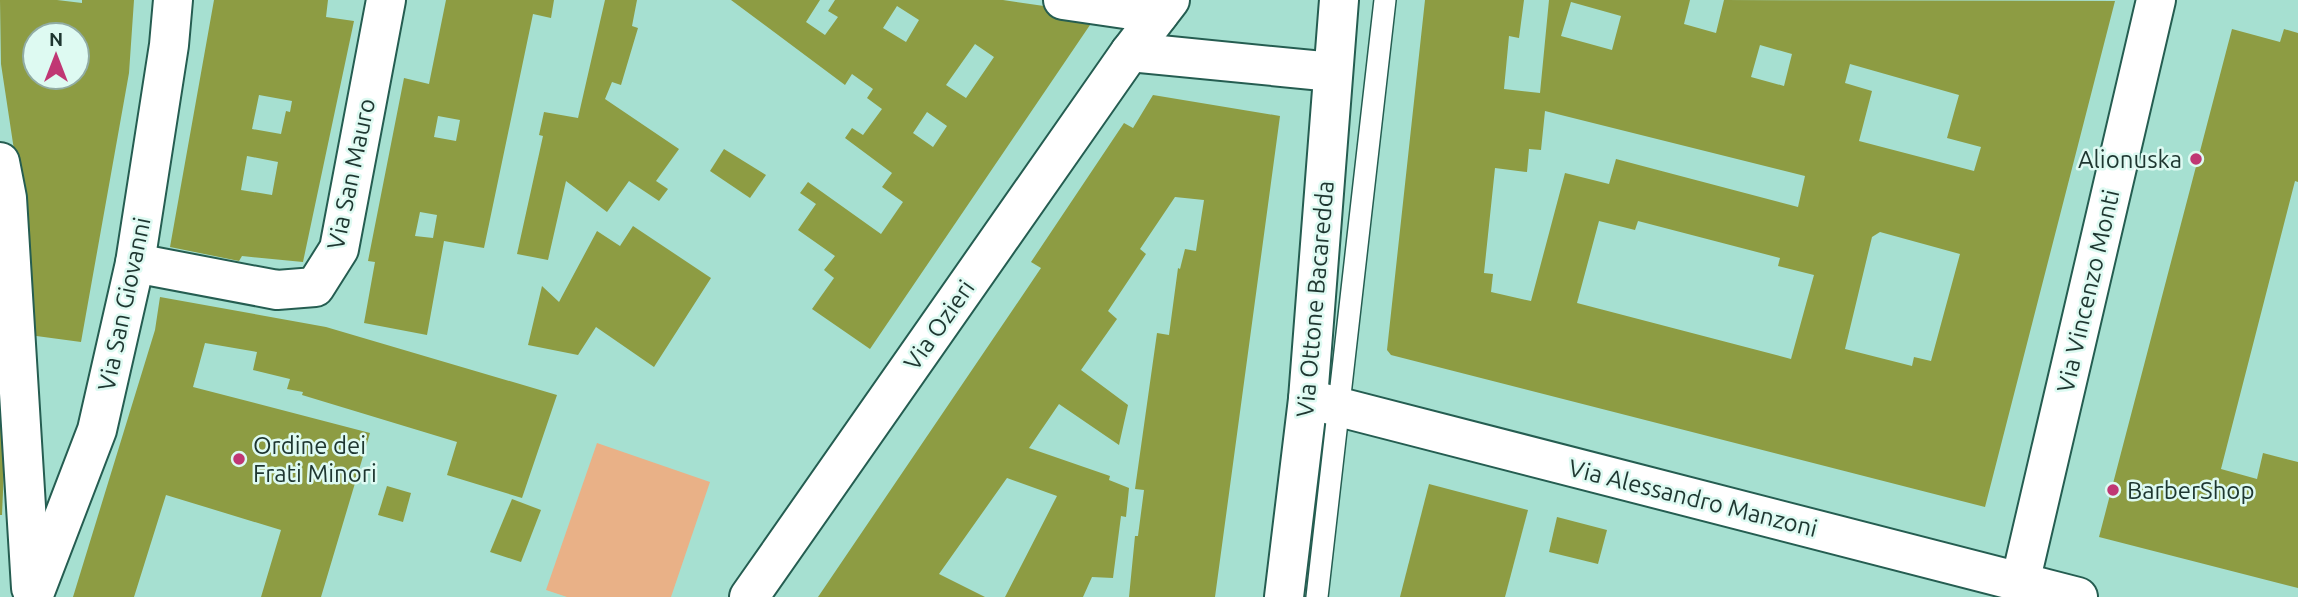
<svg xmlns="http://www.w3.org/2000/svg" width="2298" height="597" font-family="Ubuntu,sans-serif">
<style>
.green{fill:#e9b187}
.building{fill:#8d9c43;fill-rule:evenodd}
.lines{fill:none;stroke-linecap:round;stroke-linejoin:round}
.service-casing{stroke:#255d51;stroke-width:24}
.minor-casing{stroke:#255d51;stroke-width:42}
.tertiary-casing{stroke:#255d51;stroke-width:42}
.service{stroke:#fff;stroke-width:21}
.minor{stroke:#fff;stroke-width:38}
.tertiary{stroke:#fff;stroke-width:38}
.poi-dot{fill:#c03774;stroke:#defaf2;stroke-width:2.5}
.labels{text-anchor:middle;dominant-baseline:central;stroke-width:5;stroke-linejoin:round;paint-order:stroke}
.poi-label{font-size:24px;fill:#1e3630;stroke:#defaf2;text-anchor:start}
.street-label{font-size:24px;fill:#1e3630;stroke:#defaf2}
</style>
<rect width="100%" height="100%" fill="#a6e0d1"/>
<!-- green -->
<path class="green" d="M597,443L710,482L671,597H567L546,590Z"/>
<!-- building -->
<g class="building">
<path d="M0,0H57L82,3V0H134L129,73L81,342L29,335L19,183L1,64ZM35,35H77V77H60L59,89L45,88L46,77H35Z"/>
<path d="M214,0H328L326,17L354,21L303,262L242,256L239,261L170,247ZM259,95L292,101L290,112L286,111L281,134L252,129ZM247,156L278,162L272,195L241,190Z"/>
<path d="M446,0H554L551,18L533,14L484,248L444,241L427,335L364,323L375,262L368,261L404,78L429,84ZM438,116L460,120L456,141L434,137ZM420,212L437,215L433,238L415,236Z"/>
<path d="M605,0H637L632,26L638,28L621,85L612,82L605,99L679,149L656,181L668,189L659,201L629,181L607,212L566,181L548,260L517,254L543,136L539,135L544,112L578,118Z"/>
<path d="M731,0H820L806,22L825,35L838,17L828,11L835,0H1003L1086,12L1092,22L870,349L812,309L834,278L824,270L835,256L798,230L816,204L800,193L808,182L881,234L903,202L882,187L892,173L845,138L852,128L863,135L882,109L867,98L873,89L852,74L845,85ZM897,6L919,20L906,42L883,28ZM975,44L994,57L966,98L946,85ZM927,112L947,126L933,147L913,133Z"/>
<path d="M1425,0H1524L1519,38L1509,36L1504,89L1540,93L1549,0H1690L1684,24L1716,33L1724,0L2115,1L1985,507L1391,355L1387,350ZM1571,2L1621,16L1612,50L1561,36ZM1760,45L1792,54L1784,86L1751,77ZM1850,64L1959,95L1947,138L1981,147L1974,171L1859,141L1872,91L1845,83ZM1545,111L1805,176L1798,207L1616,159L1609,184L1565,173L1531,301L1491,292L1493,274L1484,273L1495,168L1527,172L1529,149L1541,150ZM1599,221L1635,230L1638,221L1780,258L1778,266L1814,275L1791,359L1577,303ZM1880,232L1960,254L1931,361L1914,357L1912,366L1845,349L1872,237Z"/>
<path d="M2232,29L2280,42L2284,29L2298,33V182L2295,181L2221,469L2257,479L2263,453L2298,462V588L2099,537Z"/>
<path d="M1153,95L1280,116L1215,597H1129L1135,536H1138L1144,490L1135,489L1157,333L1169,335L1178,268L1180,269L1185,249L1196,251L1204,200L1175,197L1140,249L1146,254L1108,311L1117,319L1081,370L1128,405L1119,445L1059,404L1029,448L1110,476L1109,480L1129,488L1126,517L1121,516L1113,578L1092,577L1083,597H1005L1057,496L1007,478L939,574L985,597H818L1041,268L1031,262L1124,123L1133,128Z"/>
<path d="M724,149L766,175L750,198L710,171Z"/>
<path d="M633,226L711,278L654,367L596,327L578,355L528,345L542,286L559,302L597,231L620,246Z"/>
<path d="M160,297L326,327L557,395L522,498L447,475L457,442L302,395L303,392L287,389L290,379L253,370L257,352L205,343L193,387L370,433L321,597H261L281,530L166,495L134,597H73L155,330Z"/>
<path d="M0,345L6,421L2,515H0Z"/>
<path d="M1429,484L1528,510L1505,597H1400Z"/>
<path d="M387,486L411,493L403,522L378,515Z"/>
<path d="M512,499L541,510L521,562L490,552Z"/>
<path d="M1557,517L1607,530L1598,564L1549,552Z"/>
</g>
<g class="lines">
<defs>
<path id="service" d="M1317,597L1385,0"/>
<g id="minor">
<path d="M1063,0L1159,14"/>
<path d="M1130,52L1333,72"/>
<path d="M0,162L7,198L31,588"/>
<path d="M135,263L277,290L315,287L339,249L386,0"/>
<path d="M1308,399L2078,597"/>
<path d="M2020,583L2156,0"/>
<path d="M33,597L97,430L135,263L169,45L173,0"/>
<path d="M749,597L1130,52L1170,0"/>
</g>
<path id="tertiary" d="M1284,597L1308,399L1339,0"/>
</defs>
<!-- service casing -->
<use href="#service" class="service-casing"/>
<!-- minor casing -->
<use href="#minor" class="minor-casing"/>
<!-- tertiary casing -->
<use href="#tertiary" class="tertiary-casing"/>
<!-- service -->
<use href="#service" class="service"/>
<!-- minor -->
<use href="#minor" class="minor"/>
<!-- tertiary -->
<use href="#tertiary" class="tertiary"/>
</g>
<!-- markers -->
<g class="poi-dot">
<circle cx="2196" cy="159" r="7"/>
<circle cx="239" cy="459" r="7"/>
<circle cx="2113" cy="490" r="7"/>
</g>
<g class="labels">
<!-- poi labels -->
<g class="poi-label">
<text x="2182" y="159" text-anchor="end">Alionuska</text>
<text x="253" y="445">Ordine dei<tspan x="253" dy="28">Frati Minori</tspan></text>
<text x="2127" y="490">BarberShop</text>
</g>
<!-- street labels -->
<g class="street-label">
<text transform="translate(351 174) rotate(-78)">Via San Mauro</text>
<text transform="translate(2088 291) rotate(-77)">Via Vincenzo Monti</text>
<text transform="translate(1315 299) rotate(-85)">Via Ottone Bacaredda</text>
<text transform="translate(124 304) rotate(-78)">Via San Giovanni</text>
<text transform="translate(939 325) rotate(-55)">Via Ozieri</text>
<text transform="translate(1693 498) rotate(14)">Via Alessandro Manzoni</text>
</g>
</g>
<!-- north arrow -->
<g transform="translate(56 56)"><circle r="33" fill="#defaf2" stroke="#91aca4" stroke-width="2"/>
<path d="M0-5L12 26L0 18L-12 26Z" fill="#c03774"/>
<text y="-10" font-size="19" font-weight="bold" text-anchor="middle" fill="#1e3630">N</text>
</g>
</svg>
